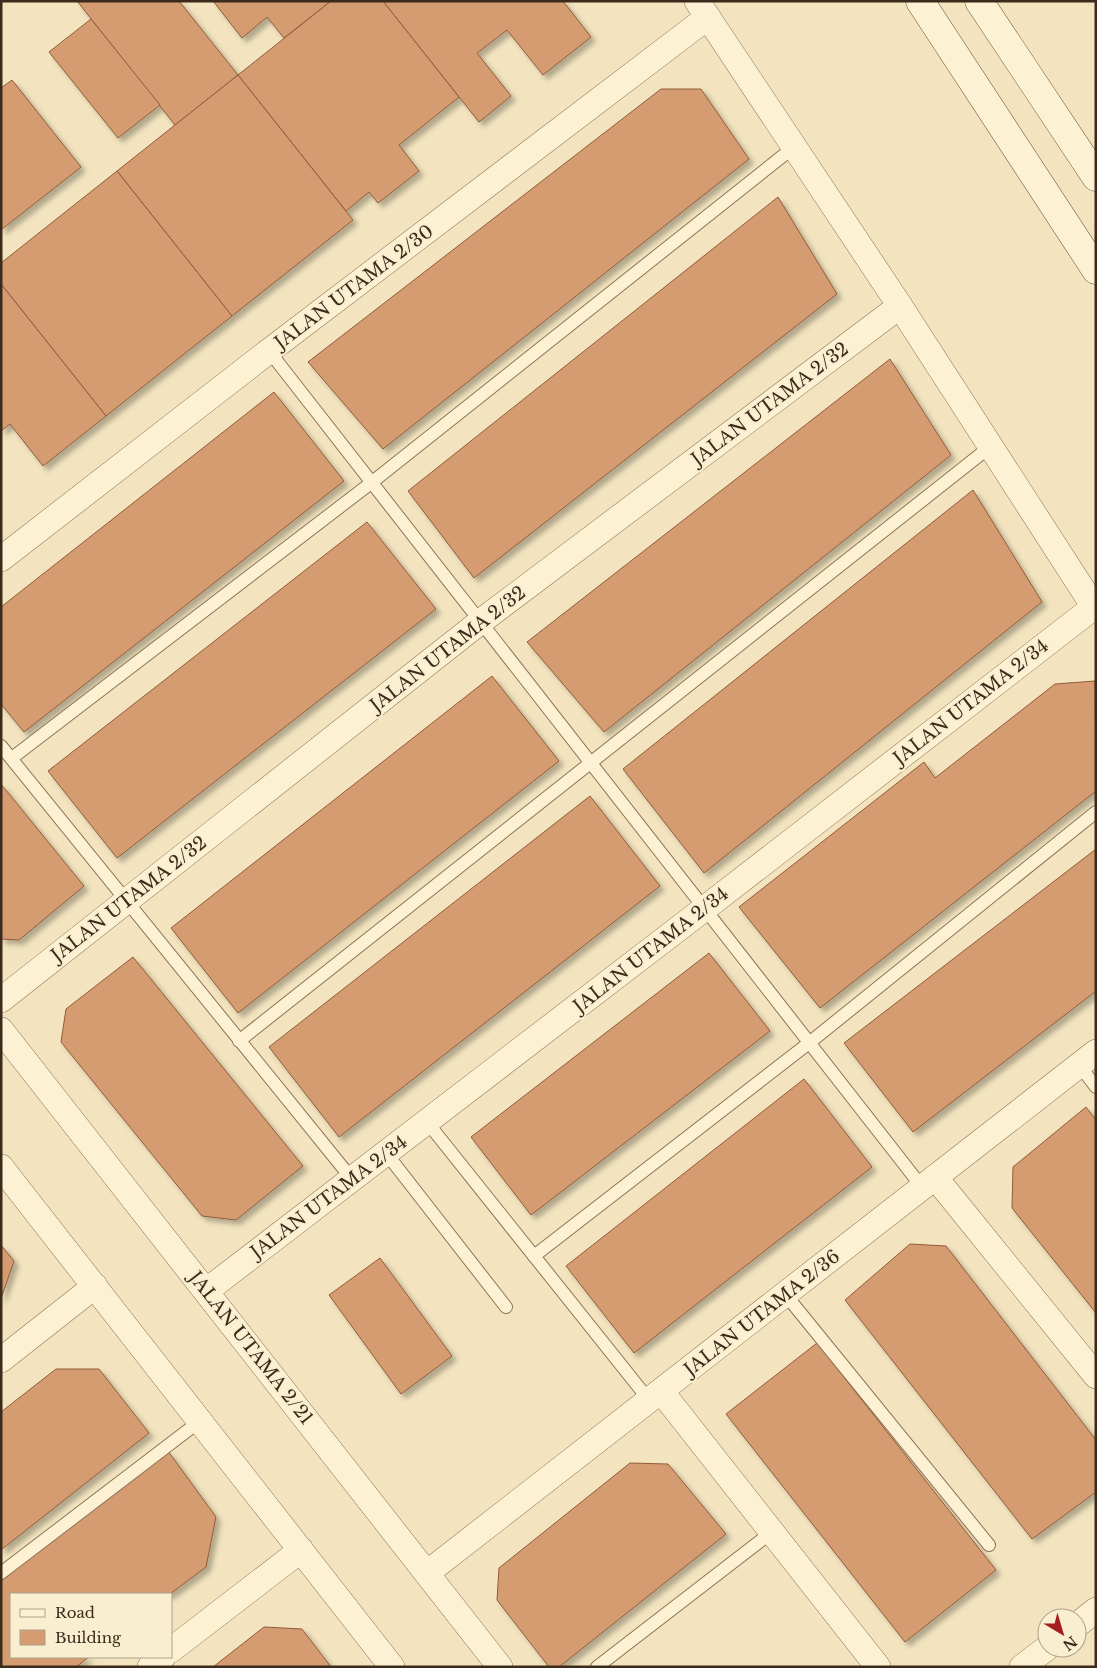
<svg xmlns="http://www.w3.org/2000/svg" width="1097" height="1668" font-family="'Libre Baskerville',serif">
<style>
.building{fill:#d69c71;stroke:#905c38;filter:url(#shadow)}
.lines{fill:none;stroke-linecap:round;stroke-linejoin:round}
.service-casing{stroke:#8e7455;stroke-width:14}
.minor-casing{stroke:#8e7455;stroke-width:26}
.secondary-casing{stroke:#705538;stroke-width:29}
.service{stroke:#fdf1d4;stroke-width:12}
.minor{stroke:#fdf1d4;stroke-width:25}
.secondary{stroke:#fdf1d4;stroke-width:28}
.labels{text-anchor:middle;dominant-baseline:central;stroke-width:4.5;stroke-linejoin:round;paint-order:stroke}
.street-label{font-size:18px;fill:#3c2b1b;stroke:#f9eed0}
</style>
<defs>
<filter id="shadow"><feDropShadow dx="4.5" dy="4.5" stdDeviation="2.5" flood-color="#0004"/></filter>
</defs>
<rect width="100%" height="100%" fill="#f3e4bf"/>
<!-- building -->
<g class="building">
<path d="M77,1H179L238,75L175,125Z"/>
<path d="M213,1H331L284,38L267,17L242,38Z"/>
<path d="M331,1H383L459,97L399,145L419,171L378,203L369,192L346,211L238,75Z"/>
<path d="M383,1H563L591,37L543,75L507,30L477,53L511,96L479,122Z"/>
<path d="M91,19L160,105L118,138L49,52Z"/>
<path d="M238,75L353,220L232,316L117,171Z"/>
<path d="M12,80L81,167L1,230V88Z"/>
<path d="M661,89H701L749,159L383,449L308,362Z"/>
<path d="M117,171L232,316L106,416L1,284V263Z"/>
<path d="M778,197L837,294L474,578L408,491Z"/>
<path d="M1,284L106,416L43,466L10,424L1,431Z"/>
<path d="M890,359L951,455L604,732L527,642Z"/>
<path d="M274,392L344,481L24,732L1,704V607Z"/>
<path d="M973,490L1042,602L704,873L623,769Z"/>
<path d="M367,522L436,609L117,858L48,771Z"/>
<path d="M492,676L559,761L238,1013L171,928Z"/>
<path d="M1095,681L1096,791L820,1008L739,907L924,762L935,778L1055,684Z"/>
<path d="M1,784L84,886L19,940L1,939Z"/>
<path d="M590,796L660,886L339,1137L269,1047Z"/>
<path d="M1096,849V991L913,1132L844,1043Z"/>
<path d="M709,953L770,1031L531,1215L471,1137Z"/>
<path d="M133,957L303,1166L236,1220L202,1216L61,1042L66,1009Z"/>
<path d="M804,1079L872,1167L634,1353L566,1266Z"/>
<path d="M1086,1107L1096,1120V1313L1012,1208L1013,1167Z"/>
<path d="M910,1244L946,1246L1096,1440V1492L1032,1539L845,1300Z"/>
<path d="M1,1245L14,1261L1,1299Z"/>
<path d="M380,1258L452,1356L401,1394L329,1295Z"/>
<path d="M817,1343L996,1570L905,1642L726,1414Z"/>
<path d="M56,1369H99L149,1433L1,1550V1412Z"/>
<path d="M168,1451L216,1517L206,1567L170,1594H11V1657H89L76,1667H1V1581Z"/>
<path d="M630,1463L668,1464L726,1534L559,1667H549L497,1600L499,1568Z"/>
<path d="M264,1627L302,1629L331,1667H213Z"/>
</g>
<g class="lines">
<defs>
<g id="service">
<path d="M269,351L922,1187"/>
<path d="M1,746L352,1179"/>
<path d="M12,758L371,483L794,147"/>
<path d="M239,1041L991,446"/>
<path d="M1079,1065L1096,1087"/>
<path d="M427,1122L649,1400"/>
<path d="M386,1153L506,1307"/>
<path d="M534,1256L809,1043L1096,812"/>
<path d="M785,1294L989,1545"/>
<path d="M1,1573L200,1421"/>
<path d="M597,1667L772,1532"/>
</g>
<g id="minor">
<path d="M697,1L900,306L1096,610"/>
<path d="M1,559L269,351L708,17"/>
<path d="M1,1000L480,622L900,306"/>
<path d="M1,1030L500,1667"/>
<path d="M1,1167L392,1667"/>
<path d="M935,1177L1096,1376"/>
<path d="M206,1291L704,909L1094,607"/>
<path d="M1,1360L95,1286"/>
<path d="M661,1391L878,1667"/>
<path d="M427,1573L1096,1052"/>
<path d="M1077,1625L1096,1610"/>
<path d="M171,1650L301,1550"/>
<path d="M150,1667L163,1657"/>
<path d="M1022,1667L1047,1648"/>
</g>
<g id="secondary">
<path d="M920,1L1096,270"/>
<path d="M979,1L1096,177"/>
</g>
</defs>
<!-- service casing -->
<use href="#service" class="service-casing"/>
<!-- minor casing -->
<use href="#minor" class="minor-casing"/>
<!-- secondary casing -->
<use href="#secondary" class="secondary-casing"/>
<!-- service -->
<use href="#service" class="service"/>
<!-- minor -->
<use href="#minor" class="minor"/>
<!-- secondary -->
<use href="#secondary" class="secondary"/>
</g>
<g class="labels">
<!-- street labels -->
<g class="street-label">
<text transform="translate(354 287) rotate(-37)">JALAN UTAMA 2/30</text>
<text transform="translate(770 404) rotate(-37)">JALAN UTAMA 2/32</text>
<text transform="translate(448 649) rotate(-38)">JALAN UTAMA 2/32</text>
<text transform="translate(971 702) rotate(-38)">JALAN UTAMA 2/34</text>
<text transform="translate(129 899) rotate(-38)">JALAN UTAMA 2/32</text>
<text transform="translate(651 950) rotate(-38)">JALAN UTAMA 2/34</text>
<text transform="translate(329 1197) rotate(-37)">JALAN UTAMA 2/34</text>
<text transform="translate(762 1313) rotate(-38)">JALAN UTAMA 2/36</text>
<text transform="translate(251 1348) rotate(52)">JALAN UTAMA 2/21</text>
</g>
</g>
<!-- border -->
<rect width="1097" height="1668" fill="none" stroke="#3c2b1b" stroke-width="5"/>
<!-- legend -->
<rect x="10" y="1593" width="162" height="65" fill="#f9eed0" stroke="#ada088"/>
<rect x="20" y="1609" width="25" height="8" fill="#fdf1d4" stroke="#ada088"/>
<text x="55" y="1618" font-size="15" fill="#3c2b1b">Road</text>
<rect x="20" y="1630" width="25" height="15" fill="#d69c71" stroke="#ada088"/>
<text x="55" y="1643" font-size="15" fill="#3c2b1b">Building</text>
<!-- north arrow -->
<g transform="translate(1062 1633) rotate(142)"><circle r="24" fill="#f9eed0" stroke="#ada088"/>
<path d="M0-4L9 19L0 12L-9 19Z" fill="#a51e1e"/>
<text y="-8" font-size="14" font-weight="bold" text-anchor="middle" fill="#3c2b1b">N</text>
</g>
</svg>
